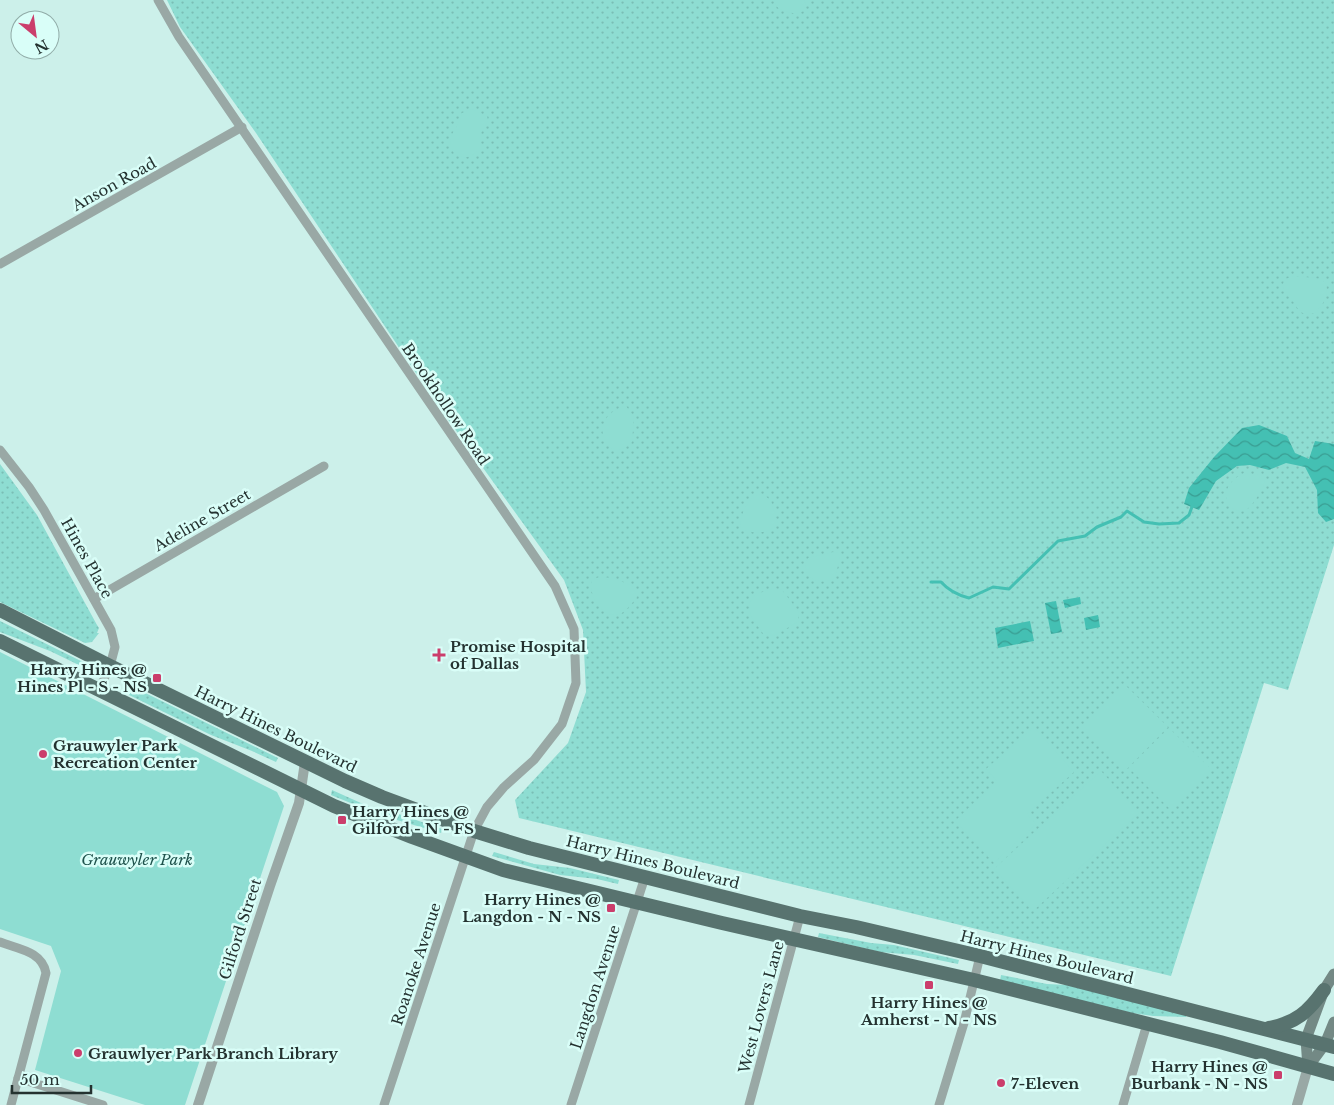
<svg xmlns="http://www.w3.org/2000/svg" width="1334" height="1105" font-family="'Libre Baskerville',serif">
<style>
.grass{fill:url(#grass-dots)}
.green{fill:#8eddd2}
.water{fill:url(#water-waves)}
.lines{fill:none;stroke-linecap:round;stroke-linejoin:round}
.stream{stroke:#44c0b3;stroke-width:3}
.minor{stroke:#99a8a5;stroke-width:9}
.tertiary{stroke:#99a8a5;stroke-width:10}
.secondary{stroke:#738985;stroke-width:11}
.primary{stroke:#58736f;stroke-width:14}
.poi-dot{fill:#cb3e6c;stroke:#d9fef8;stroke-width:2}
.labels{text-anchor:middle;dominant-baseline:central;stroke-width:5;stroke-linejoin:round;paint-order:stroke}
.street-label{font-size:15px;fill:#243230;stroke:#d9fef8}
.poi-label{font-size:15px;font-weight:bold;fill:#243230;stroke:#d9fef8;text-anchor:start}
.park-label{font-size:15px;font-style:italic;fill:#1e524c;stroke:#d9fef8}
</style>
<defs>
<pattern id="grass-dots" width="8" height="8" patternUnits="userSpaceOnUse" patternTransform="scale(1.25)"><rect width="8" height="8" fill="#8eddd2"/><path d="M2 2h.1M6 6h.1" fill="none" stroke="#7abeb5" stroke-width="1.8" stroke-linecap="round"/></pattern>
<pattern id="water-waves" width="16" height="10" patternUnits="userSpaceOnUse" patternTransform="scale(1.25)"><rect width="16" height="10" fill="#44c0b3"/><path d="M0 5q4-4 8 0t8 0" fill="none" stroke="#399d92"/></pattern>
</defs>
<rect width="100%" height="100%" fill="#ccf0ea"/>
<!-- grass -->
<g class="grass">
<path d="M167,0H1334V545L1288,690L1264,683L1171,976L519,818L515,800L568,743L586,692L583,630L564,580L434,400L256,133L180,27Z"/>
<path d="M0,464L37,515L97,625L99,628L97,633H99L92,642L85,643L0,602Z"/>
<path d="M0,621L85,663L83,667L50,651L0,632Z"/>
<path d="M133,687L278,758L276,762L252,751L211,735L129,695Z"/>
<path d="M332,790L372,808L393,812L442,829L441,833L380,815L331,795Z"/>
<path d="M494,852L534,864L570,868L619,880L618,884L597,879L560,875L492,856Z"/>
<path d="M819,933L871,943L894,945L959,960L958,964L914,955L880,952L818,937Z"/>
<path d="M1001,975L1047,984L1067,985L1186,1014V1017L1153,1016L1132,1013L1000,981Z"/>
</g>
<!-- green -->
<g class="green">
<path d="M774,0H804L806,5L803,11L798,14C789,12 776,12 774,0Z"/>
<path d="M471,109L487,116L488,121L481,133V148C473,156 467,160 455,155C443,134 458,132 462,113Z"/>
<path d="M1293,276C1302,277 1312,277 1320,279C1334,285 1324,306 1315,313C1310,314 1306,315 1303,313C1299,312 1297,307 1295,304C1288,295 1273,282 1293,276Z"/>
<path d="M626,406L634,417L632,442C605,469 585,415 626,406Z"/>
<path d="M1244,473L1261,475L1265,480C1265,486 1252,507 1246,510C1241,513 1236,510 1231,508L1225,495C1228,484 1234,478 1244,473Z"/>
<path d="M763,494L771,501L778,524C769,534 752,535 741,528C739,515 748,495 763,494Z"/>
<path d="M833,552L838,553L840,557L835,578C821,587 797,577 808,558Z"/>
<path d="M599,577L614,578L632,586L637,597C631,604 625,614 616,615C601,617 587,592 592,580Z"/>
<path d="M775,588L782,590L799,612L798,622L773,636L764,635L751,616L749,603L756,594Z"/>
<path d="M0,652L277,792L284,806L185,1105H145L35,1070L61,971L51,946L0,929Z"/>
<path d="M1124,684L1168,727L1126,770L1082,726Z"/>
<path d="M1034,727L1074,772L1027,814L1036,824L994,863L955,821L997,781L986,769Z"/>
<path d="M1171,730L1211,769L1171,810L1131,770Z"/>
<path d="M1101,771L1139,813L1033,911L994,869Z"/>
</g>
<!-- water -->
<g class="water">
<path d="M1259,425L1287,436L1295,453L1309,459L1315,441L1334,444V519L1326,522L1318,513L1317,490L1305,467L1286,463L1269,470L1250,465L1237,466L1216,481L1199,510L1184,504L1189,488L1214,457L1242,428Z"/>
<path d="M1080,597L1081,604L1065,608L1063,600Z"/>
<path d="M1056,601L1062,632L1051,634L1045,603Z"/>
<path d="M1098,615L1100,627L1086,630L1084,618Z"/>
<path d="M1030,621L1034,641L998,648L995,628Z"/>
</g>
<g class="lines">
<!-- stream -->
<path class="stream" d="M931,582H941C949,591 957,595 969,598L993,587L1009,589L1058,541L1085,536L1097,527L1121,517L1127,511L1144,522L1159,524L1179,523L1189,515L1193,504"/>
<!-- minor -->
<g class="minor">
<path d="M158,0L179,37L555,586L574,629L576,683L562,724L534,760L504,787L487,807L474,831L384,1105"/>
<path d="M0,264L242,127"/>
<path d="M0,450L29,487L44,510L111,630L115,647L110,666L99,690"/>
<path d="M94,599L324,466"/>
<path d="M0,942C18,949 42,951 46,973L11,1105"/>
<path d="M18,1078L103,1105"/>
<path d="M571,1105L645,877"/>
<path d="M749,1105L800,916"/>
<path d="M939,1105L964,1023L980,956"/>
<path d="M1123,1105L1147,1024"/>
</g>
<!-- tertiary -->
<g class="tertiary">
<path d="M198,1105L270,886L299,803L305,762"/>
<path d="M1297,1105L1308,1067"/>
</g>
<!-- secondary -->
<g class="secondary">
<path d="M1308,1067L1306,1039L1324,990L1334,974"/>
<path d="M1308,1067L1325,1044L1334,1022"/>
</g>
<!-- primary -->
<g class="primary">
<path d="M0,610L110,666L345,781L382,797L474,831L529,848L800,916L856,927L980,956L1334,1047"/>
<path d="M0,641L334,806L412,837L503,870L722,923L974,980L1220,1042L1334,1074"/>
<path d="M1269,1028C1296,1023 1308,1012 1324,990"/>
</g>
</g>
<!-- markers -->
<g class="poi-dot">
<path d="M436.5 647.5h5v5h5v5h-5v5h-5v-5h-5v-5h5z"/>
<rect x="152" y="673" width="10" height="10" rx="2.5"/>
<circle cx="43" cy="754" r="5"/>
<rect x="337" y="815" width="10" height="10" rx="2.5"/>
<rect x="606" y="903" width="10" height="10" rx="2.5"/>
<rect x="924" y="980" width="10" height="10" rx="2.5"/>
<circle cx="78" cy="1053" r="5"/>
<rect x="1273" y="1070" width="10" height="10" rx="2.5"/>
<circle cx="1001" cy="1083" r="5"/>
</g>
<g class="labels">
<!-- street labels -->
<g class="street-label">
<text transform="translate(114 184) rotate(-29)">Anson Road</text>
<text transform="translate(446 404) rotate(56)">Brookhollow Road</text>
<text transform="translate(202 520) rotate(-30)">Adeline Street</text>
<text transform="translate(87 558) rotate(61)">Hines Place</text>
<text transform="translate(276 729) rotate(26)">Harry Hines Boulevard</text>
<text transform="translate(653 862) rotate(14)">Harry Hines Boulevard</text>
<text transform="translate(240 929) rotate(-72)">Gilford Street</text>
<text transform="translate(1047 957) rotate(14)">Harry Hines Boulevard</text>
<text transform="translate(416 964) rotate(-72)">Roanoke Avenue</text>
<text transform="translate(595 987) rotate(-72)">Langdon Avenue</text>
<text transform="translate(761 1007) rotate(-75)">West Lovers Lane</text>
</g>
<!-- poi labels -->
<g class="poi-label">
<text x="450" y="646">Promise Hospital<tspan x="450" dy="17">of Dallas</tspan></text>
<text x="147" y="669" text-anchor="end">Harry Hines @<tspan x="147" dy="17">Hines Pl - S - NS</tspan></text>
<text x="53" y="745">Grauwyler Park<tspan x="53" dy="17">Recreation Center</tspan></text>
<text x="352" y="811">Harry Hines @<tspan x="352" dy="17">Gilford - N - FS</tspan></text>
<text x="601" y="899" text-anchor="end">Harry Hines @<tspan x="601" dy="17">Langdon - N - NS</tspan></text>
<text x="929" y="1002" text-anchor="middle">Harry Hines @<tspan x="929" dy="17">Amherst - N - NS</tspan></text>
<text x="88" y="1053">Grauwlyer Park Branch Library</text>
<text x="1268" y="1066" text-anchor="end">Harry Hines @<tspan x="1268" dy="17">Burbank - N - NS</tspan></text>
<text x="1011" y="1083">7-Eleven</text>
</g>
<!-- park labels -->
<g class="park-label">
<text x="137" y="859">Grauwyler Park</text>
</g>
</g>
<!-- north arrow -->
<g transform="translate(35 35) rotate(151)"><circle r="24" fill="#d9fef8" stroke="#91aca8"/>
<path d="M0-4L9 19L0 12L-9 19Z" fill="#cb3e6c"/>
<text y="-8" font-size="14" font-weight="bold" text-anchor="middle" fill="#243230">N</text>
</g>
<!-- scale -->
<path d="M12 1085v8h79v-8" fill="none" stroke="#243230" stroke-width="2.5"/>
<text x="20" y="1085" font-size="15" fill="#243230" stroke="#d9fef8" stroke-width="4" paint-order="stroke">50 m</text>
</svg>
